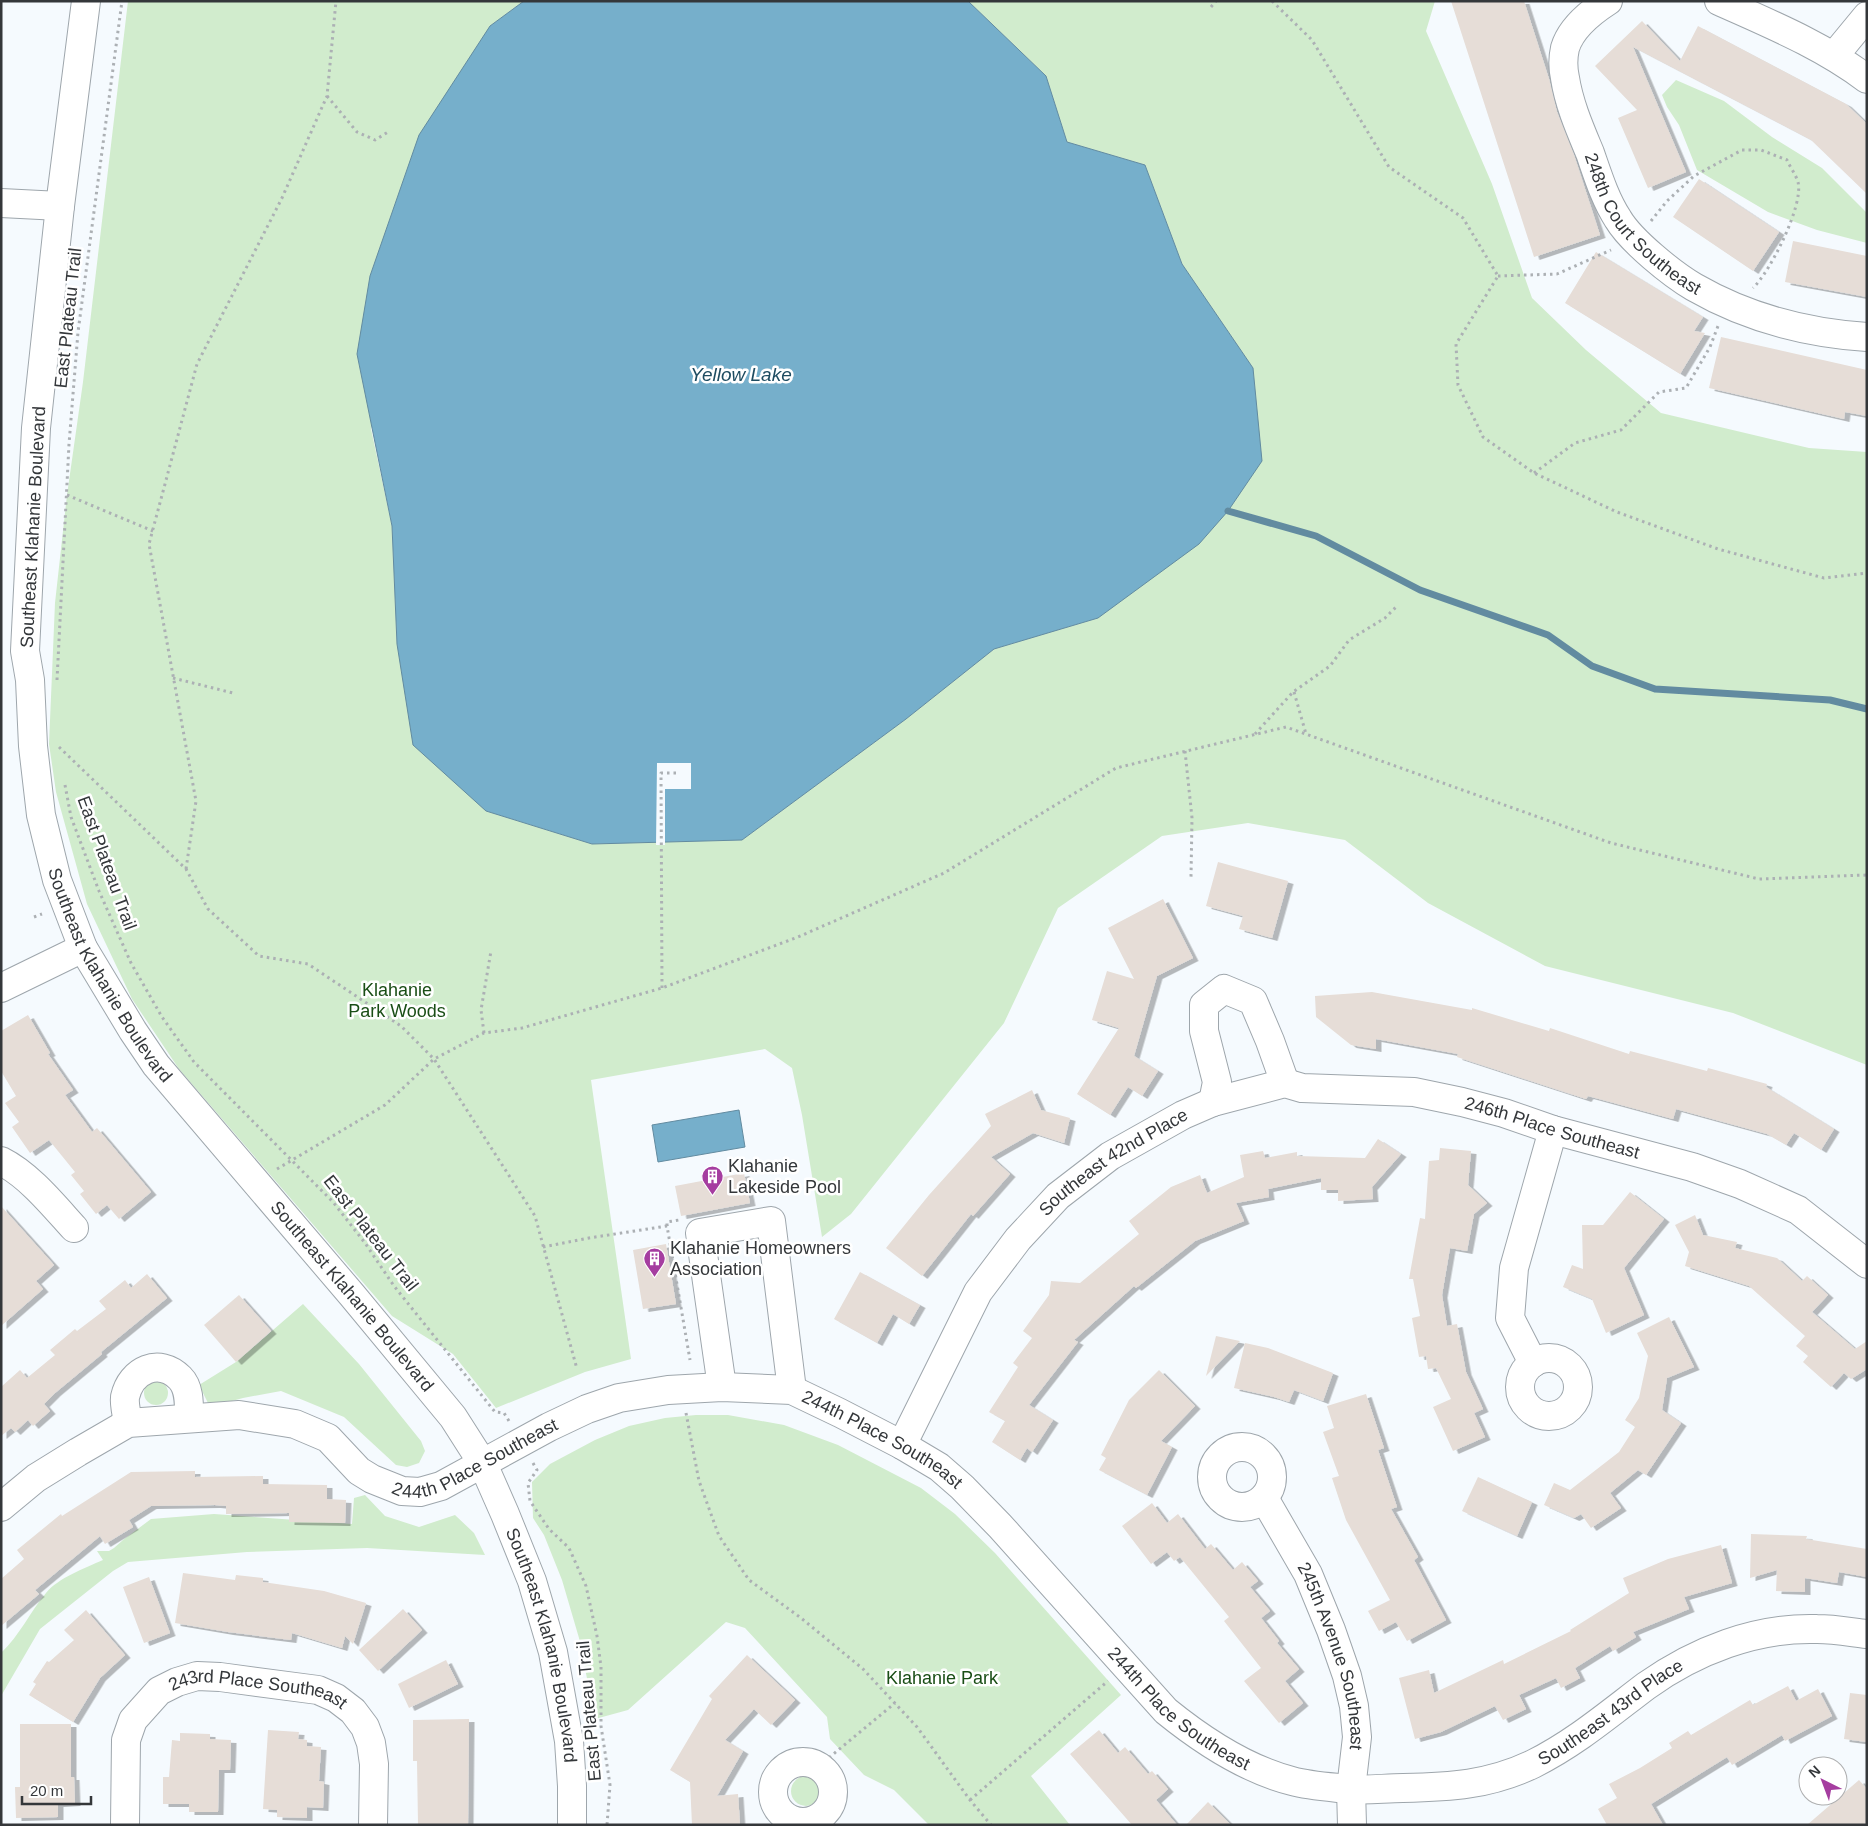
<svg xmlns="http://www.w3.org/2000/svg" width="1868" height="1826" font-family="Arial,sans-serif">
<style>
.green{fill:#d1eccd}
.water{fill:#76afcb;stroke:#628ba0}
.pier{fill:#f5fafe}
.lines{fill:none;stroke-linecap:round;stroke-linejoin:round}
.stream{stroke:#628ba0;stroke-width:7}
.building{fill:#e6ddd7;filter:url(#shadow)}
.minor-casing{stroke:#9ea6ac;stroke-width:30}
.path{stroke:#acb0b4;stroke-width:3;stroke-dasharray:2.5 4;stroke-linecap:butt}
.minor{stroke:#fff;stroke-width:28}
.labels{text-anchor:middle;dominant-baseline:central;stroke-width:5;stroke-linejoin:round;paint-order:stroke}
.street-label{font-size:18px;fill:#34373a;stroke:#fff}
.park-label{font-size:18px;fill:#1a4e16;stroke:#fff}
.poi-label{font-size:18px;fill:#34373a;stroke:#fff;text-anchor:start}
.water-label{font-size:19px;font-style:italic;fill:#1e4c61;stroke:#fff}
</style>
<defs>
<filter id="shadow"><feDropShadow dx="5.5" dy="3" stdDeviation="0" flood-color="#0004"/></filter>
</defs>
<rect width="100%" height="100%" fill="#f5fafe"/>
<!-- green -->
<g class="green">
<path d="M128,1H524L490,26L371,429L392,526L397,644L486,811L592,844L742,840L906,719L994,649L1098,618L1253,368L1182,264L1145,165L1067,142L1046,76L968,1H1435L1426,31L1492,184L1532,298L1586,350L1661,413L1809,448L1867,452V1065L1733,1013L1545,966L1428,903L1345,840L1248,823L1162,836L1058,908L1004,1023L851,1214L822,1237L802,1115L792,1068L765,1049L591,1080L631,1359L585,1372L496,1408L453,1354L392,1316L179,1069L132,999L87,904L56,792L49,744L55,603L67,495L83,382Z"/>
<path d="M1676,80L1724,101L1772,137L1822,168L1867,213V243L1817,230L1768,212L1697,170L1679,125L1667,107L1662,95Z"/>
<path d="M303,1304L359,1364L421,1441L425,1451L419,1463L407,1467L396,1465L344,1417L281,1391L243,1398L210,1407L199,1385L236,1362Z"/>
<circle cx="156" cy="1393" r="12"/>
<path d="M696,1415H728L784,1425L838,1445L921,1488L955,1514L995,1553L1121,1695L1031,1776L1070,1825H929L894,1790L864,1775L830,1739L827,1717L745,1628L726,1622L628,1710L595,1719L579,1638L562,1580L544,1535L533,1518L532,1482L550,1464L595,1440L629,1426L665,1418Z"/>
<path d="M365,1495L385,1516L419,1527L455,1515L474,1533L485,1555L367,1548L247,1552L128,1562L113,1571L40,1629L1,1696V1653C20,1635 30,1612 46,1593C58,1578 85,1568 103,1560L97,1551H109L114,1548L123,1540L151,1519L214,1514L352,1524L354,1498Z"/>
<circle cx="806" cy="1791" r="15"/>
</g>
<!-- water -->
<g class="water">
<path d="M524,1H968L1046,76L1067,142L1145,165L1182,264L1253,368L1262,461L1228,511L1199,544L1098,618L994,649L906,719L742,840L592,844L486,811L413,745L397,644L392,526L357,354L370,276L419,135L490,26Z"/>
<path d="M739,1110L745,1147L658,1162L652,1125Z"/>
</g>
<!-- pier -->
<path class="pier" d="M657,763H691V789H665V845H656Z"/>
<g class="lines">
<!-- stream -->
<path class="stream" d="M1228,511L1316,536L1420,590L1548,635L1592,666L1655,689L1830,700L1867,709"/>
</g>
<!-- building -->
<g class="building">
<path d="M1451,1H1524L1549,79L1557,112L1574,155L1600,235L1534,257Z"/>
<path d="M1642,21L1680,61L1698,26L1846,104L1867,124V194L1811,140L1633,47L1686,172L1648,188L1618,118L1637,110L1595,66Z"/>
<path d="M1699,179L1779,232L1753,271L1673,217Z"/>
<path d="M1793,241L1867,256V297L1785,282Z"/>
<path d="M1596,252L1703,317L1694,331L1705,333L1680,374L1565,303Z"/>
<path d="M1721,337L1867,370V416L1845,412L1844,419L1709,388Z"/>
<path d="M1218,862L1288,881L1272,938L1239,929L1243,916L1206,906Z"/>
<path d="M1163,899L1193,958L1157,976L1134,1056L1158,1071L1142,1096L1128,1087L1110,1115L1077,1094L1119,1028L1092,1020L1107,971L1134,979L1108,928Z"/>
<path d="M1372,992L1472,1010V1008L1549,1031L1550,1028L1629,1054L1630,1051L1707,1071L1708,1068L1767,1084L1766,1087L1834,1129L1821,1150L1794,1133L1786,1145L1767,1134L1676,1109L1673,1119L1588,1096L1586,1099L1457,1057L1458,1054L1376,1039V1049L1351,1045L1316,1017L1315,996Z"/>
<path d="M28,1015L50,1053L48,1054L73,1090L65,1095L92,1132L97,1128L151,1192L119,1219L107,1205L96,1214L80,1194L84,1191L71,1175L75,1172L49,1140L30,1153L12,1127L19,1122L5,1103L16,1096L1,1071V1031Z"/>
<path d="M1032,1090L1041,1110L1070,1118L1064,1143L1033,1133L991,1157L1010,1174L973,1216L971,1214L922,1276L886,1248L929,1195L991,1126L985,1114Z"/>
<path d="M1378,1139L1401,1154L1372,1187L1373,1199L1338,1201V1190H1321V1178L1268,1189L1269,1197L1236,1203L1244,1221L1195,1241L1136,1288L1134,1286L1074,1340L1078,1342L1029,1405L1053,1420L1032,1452L1027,1448L1020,1460L992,1442L1005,1421L989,1412L1018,1367L1013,1363L1032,1338L1023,1331L1049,1295L1051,1281L1080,1283L1139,1234L1129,1221L1171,1187L1200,1175L1207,1193L1244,1177L1240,1155L1263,1151L1265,1158L1297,1152V1156L1365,1158Z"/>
<path d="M1440,1148L1471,1151L1468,1185L1487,1203L1474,1214L1467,1251L1450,1248L1442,1295L1447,1326L1457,1324L1466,1372L1483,1409L1474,1413L1485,1437L1453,1451L1433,1407L1451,1399L1436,1368L1428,1369L1426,1356L1419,1357L1412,1318L1420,1316L1413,1279H1409L1420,1218L1425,1219L1429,1161L1439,1160Z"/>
<path d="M744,1173L750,1203L681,1216L675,1186Z"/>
<path d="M1630,1192L1664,1219L1624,1268L1644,1315L1606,1333L1592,1299L1563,1287L1572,1265L1583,1269L1582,1225H1603Z"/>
<path d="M1,1206L54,1265L36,1281L43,1289L1,1326Z"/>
<path d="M1695,1215L1703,1235L1737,1242L1735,1248L1777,1258L1802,1281L1807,1276L1828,1295L1812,1312L1855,1349L1867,1341V1369L1851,1379L1844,1373L1831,1387L1803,1362L1808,1356L1796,1346L1805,1336L1749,1286L1685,1266L1689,1252L1675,1225Z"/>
<path d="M666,1244L676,1304L643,1309L633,1250Z"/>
<path d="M860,1272L920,1305L909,1324L893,1314L877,1343L834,1319Z"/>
<path d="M147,1274L167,1298L101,1352L102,1354L55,1393L44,1404L50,1411L33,1426L28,1420L15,1432L11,1428L1,1436V1387L20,1370L27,1378L55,1355L50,1350L75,1329L77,1331L106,1309L99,1301L125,1280L131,1288Z"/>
<path d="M239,1295L271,1331L236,1362L204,1325Z"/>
<path d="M1669,1317L1694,1367L1667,1378L1662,1410L1681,1423L1646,1475L1638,1470L1610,1493L1621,1508L1591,1528L1581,1514L1574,1518L1544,1505L1554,1483L1570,1490L1619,1452L1635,1427L1625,1420L1639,1398L1648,1356L1637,1333Z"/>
<path d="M1216,1336L1240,1341L1206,1376Z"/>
<path d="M1245,1343L1268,1348L1333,1373L1323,1401L1294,1390L1289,1402L1274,1397L1234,1388Z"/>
<path d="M1159,1370L1195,1406L1161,1441L1172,1447L1147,1495L1099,1470L1106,1458L1101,1455L1129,1400Z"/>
<path d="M1366,1394L1384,1448L1378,1450L1397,1507L1391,1509L1418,1557L1414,1560L1446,1620L1407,1641L1396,1622L1379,1631L1368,1611L1390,1600L1346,1520L1332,1478L1339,1476L1323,1432L1334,1428L1327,1406Z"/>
<path d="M195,1471V1477L263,1476V1484L327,1485V1499L346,1500L345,1523L289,1522V1513L226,1514V1506L215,1505L151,1506L129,1520L133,1527L105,1544L100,1536L35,1590L39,1594L1,1626V1579L24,1559L17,1550L61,1514L62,1516L131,1472Z"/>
<path d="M1478,1477L1532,1502L1517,1536L1462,1511Z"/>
<path d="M1152,1503L1167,1523L1178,1514L1205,1549L1211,1544L1233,1570L1242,1562L1258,1581L1250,1587L1270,1611L1261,1618L1279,1641L1277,1643L1299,1669L1285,1681L1303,1703L1279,1723L1244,1681L1261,1668L1224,1621L1229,1617L1180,1557L1174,1561L1167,1552L1151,1564L1122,1526Z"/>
<path d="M1751,1534L1807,1536L1806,1539L1867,1549V1577L1839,1572L1837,1583L1805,1578V1592L1776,1591L1777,1570L1750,1578Z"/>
<path d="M1721,1545L1732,1583L1684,1597L1689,1609L1633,1632L1636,1637L1613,1651L1610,1646L1575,1668L1580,1678L1561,1688L1556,1678L1519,1695L1526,1709L1503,1720L1495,1706L1441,1732L1415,1739L1399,1678L1429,1670L1434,1693L1503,1660L1504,1664L1571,1631L1570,1630L1629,1593L1623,1578L1668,1559Z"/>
<path d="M183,1573L235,1580L236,1575L263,1578V1582L324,1591L366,1603L353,1644L345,1636L342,1648L292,1633L291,1640L228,1632L175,1623Z"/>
<path d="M149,1577L170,1633L144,1643L123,1587Z"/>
<path d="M403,1609L422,1630L378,1671L359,1650Z"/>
<path d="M86,1610L125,1655L100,1678L73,1722L29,1695L36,1684L33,1682L47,1661L49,1662L74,1640L64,1630Z"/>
<path d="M747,1655L795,1700L771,1725L754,1709L725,1740L743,1751L717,1796L738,1794L740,1825H692L690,1782L670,1770L712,1699L709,1696Z"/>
<path d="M446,1660L458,1684L409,1708L398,1684Z"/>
<path d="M1788,1686L1796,1701L1818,1689L1832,1716L1785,1741L1782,1735L1732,1765L1727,1757L1651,1804L1663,1825H1607L1598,1809L1617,1798L1609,1784L1640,1768L1672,1748L1669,1743L1688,1731L1691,1735L1750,1700L1753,1705Z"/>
<path d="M1850,1693L1867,1695V1742L1844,1739Z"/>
<path d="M469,1719L468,1825H418L417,1761H413V1720Z"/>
<path d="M20,1724H71V1777H74L75,1803L58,1804V1817L16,1818L15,1787H20Z"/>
<path d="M268,1730L299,1732L298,1739L307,1740V1746L321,1747L319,1781L324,1782L323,1808L307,1807V1818L277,1817V1810L263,1809Z"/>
<path d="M1099,1730L1118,1753L1125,1747L1148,1774L1152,1771L1168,1789L1156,1800L1177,1825H1132L1070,1754Z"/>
<path d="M180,1733L210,1734V1739L231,1740L230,1770H219L218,1812H189V1804H163V1777H169L172,1740L180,1741Z"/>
<path d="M1859,1780L1867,1789V1825H1807Z"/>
<path d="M1208,1802L1231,1825H1186Z"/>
</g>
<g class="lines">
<defs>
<g id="minor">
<path id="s1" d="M86,1L60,206L36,428L25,651L30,680L33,746L41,815L57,880L83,948L133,1031L156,1065L352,1295L453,1417L483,1464L505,1514L532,1581L553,1652L569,1741L572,1786V1825"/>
<path id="s2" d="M1608,1C1591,12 1571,28 1565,48C1563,57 1563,69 1565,78C1569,104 1580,129 1590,153C1598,176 1605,199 1618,219C1631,241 1672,274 1694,287C1746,317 1807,333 1867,337"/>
<path d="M1719,1C1770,24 1822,45 1867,79"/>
<path d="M1834,56L1867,16"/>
<path d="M1,203L60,206"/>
<path d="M1,988L83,948"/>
<path d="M1213,1102L1217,1082L1204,1031V1005L1224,989L1253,1001L1270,1041L1285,1083"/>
<path d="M1,1161C29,1175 53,1205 74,1228"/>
<circle cx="1549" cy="1387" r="29"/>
<path d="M1533,1363L1510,1318L1514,1268L1553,1130"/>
<path d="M722,1387L700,1233L771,1221L792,1390"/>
<path d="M128,1423C127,1415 124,1405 125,1397C131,1370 159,1357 180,1378C190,1388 189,1405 189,1418"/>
<path id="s3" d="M902,1445L978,1292L1018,1239L1058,1196L1110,1156L1183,1115L1213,1102L1285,1083L1302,1088L1414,1092L1462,1102L1504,1113L1553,1130L1692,1167L1740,1184L1798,1210L1867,1264"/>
<circle cx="1242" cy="1477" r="30"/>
<path id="s4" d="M1264,1498L1308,1574L1331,1630L1347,1676L1354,1706L1357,1737L1351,1789L1352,1825"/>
<path id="s5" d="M1,1507L36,1478L78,1452L128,1423L239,1415L295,1424L328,1438L359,1471L372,1479L402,1491L420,1492L441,1486L549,1427L587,1409L619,1398L668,1390L722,1387L792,1390L840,1413L902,1445L939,1467L962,1487L1000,1526L1166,1711C1203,1741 1245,1769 1292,1781C1310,1786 1331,1787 1349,1789C1366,1791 1385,1788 1403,1788C1450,1787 1489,1785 1533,1764C1575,1743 1609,1714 1646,1686C1695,1651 1756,1627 1817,1629C1834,1629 1850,1632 1867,1634"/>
<circle cx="803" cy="1792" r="30"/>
<path id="s6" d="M125,1825L126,1740L133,1720L159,1691L177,1682L197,1676L220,1677L318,1690L336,1698L353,1711L365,1727L371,1743L374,1764L373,1825"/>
</g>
</defs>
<!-- minor casing -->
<use href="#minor" class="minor-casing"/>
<!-- path -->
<g class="path">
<path d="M1272,1L1312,40L1389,167L1463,218L1498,276L1456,344L1458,385L1483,437L1534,473L1617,512L1718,549L1824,578L1867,573"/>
<path d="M1211,7L1216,1"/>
<path d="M327,96L357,132L375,140L388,132"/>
<path d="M1651,221L1667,201L1694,176L1742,150H1761L1787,160C1790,167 1796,175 1798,182C1804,205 1770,272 1753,288"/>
<path d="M1498,276L1557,274L1611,250"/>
<path d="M1534,473L1575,443L1621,430L1659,392L1686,388L1710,347L1718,326"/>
<path d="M67,495L153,531"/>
<path d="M173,678L233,693"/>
<path d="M57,680L69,444L78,332L122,1"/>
<path d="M1294,692L1306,734"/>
<path d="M1255,734L1293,692L1330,666L1349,640L1385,618L1396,607"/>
<path d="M59,747L186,869L208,909L259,956L308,964L401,1026L434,1059L535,1216L577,1369"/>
<path d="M1185,751L1192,818L1191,877"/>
<path d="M65,785L71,817L99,891L131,963L162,1017L194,1062L333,1202L365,1243L394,1286L495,1412L504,1413L509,1421"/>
<path d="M186,869L196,801L149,544L197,364L282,198L327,96L336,1"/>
<path d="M34,917L42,914"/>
<path d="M662,988L661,773H679"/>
<path d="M484,1033L481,1010L491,951"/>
<path d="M277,1169L385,1105L434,1059L484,1033L522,1028L662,988L798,937L944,873L1116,768L1286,727L1611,843L1759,879L1867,875"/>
<path d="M667,1226V1222L679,1220"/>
<path d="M543,1247L589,1238L667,1226L690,1360"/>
<path d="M686,1413L699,1481L719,1536L749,1580L801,1618L863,1669L917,1727L970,1800L991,1825"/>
<path d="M533,1463L537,1470L528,1483L530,1501L549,1529L569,1548L586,1586L597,1636L601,1667V1726L610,1785L607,1825"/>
<path d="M819,1766L895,1703"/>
<path d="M970,1800L1108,1681"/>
</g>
<!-- minor -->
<use href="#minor" class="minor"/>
</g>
<!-- icons -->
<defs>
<symbol id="building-pin" viewBox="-11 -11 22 30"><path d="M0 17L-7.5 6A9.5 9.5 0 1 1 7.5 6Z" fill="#a53da0" stroke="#fff"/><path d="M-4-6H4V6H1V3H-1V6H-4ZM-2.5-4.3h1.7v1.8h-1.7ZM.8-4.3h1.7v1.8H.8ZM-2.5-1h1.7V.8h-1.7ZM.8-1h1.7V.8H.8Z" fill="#fff"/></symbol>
</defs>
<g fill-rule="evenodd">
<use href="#building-pin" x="700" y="1164" width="25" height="34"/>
<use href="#building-pin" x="642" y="1246" width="25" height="34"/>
</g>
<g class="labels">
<!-- street labels -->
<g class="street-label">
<text stroke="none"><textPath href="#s2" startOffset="265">248th Court Southeast</textPath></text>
<text transform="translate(68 318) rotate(-84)">East Plateau Trail</text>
<text transform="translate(33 527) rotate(-87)">Southeast Klahanie Boulevard</text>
<text transform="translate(107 863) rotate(70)">East Plateau Trail</text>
<text stroke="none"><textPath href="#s1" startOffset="994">Southeast Klahanie Boulevard</textPath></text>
<text stroke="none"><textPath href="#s3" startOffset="825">246th Place Southeast</textPath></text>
<text stroke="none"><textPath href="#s3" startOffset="361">Southeast 42nd Place</textPath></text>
<text transform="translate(371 1233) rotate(52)">East Plateau Trail</text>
<text stroke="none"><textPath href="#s1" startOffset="1399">Southeast Klahanie Boulevard</textPath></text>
<text stroke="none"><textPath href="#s5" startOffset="965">244th Place Southeast</textPath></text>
<text stroke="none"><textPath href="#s5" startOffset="530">244th Place Southeast</textPath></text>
<text stroke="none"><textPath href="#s1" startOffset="1804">Southeast Klahanie Boulevard</textPath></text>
<text stroke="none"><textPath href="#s4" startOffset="174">245th Avenue Southeast</textPath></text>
<text stroke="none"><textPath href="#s6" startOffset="248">243rd Place Southeast</textPath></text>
<text stroke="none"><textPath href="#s5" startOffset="1370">244th Place Southeast</textPath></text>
<text transform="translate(589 1711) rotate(-95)">East Plateau Trail</text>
<text stroke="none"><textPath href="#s5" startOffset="1845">Southeast 43rd Place</textPath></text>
</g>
<!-- park labels -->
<g class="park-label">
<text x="397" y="990">Klahanie<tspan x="397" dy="21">Park Woods</tspan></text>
<text x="942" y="1678">Klahanie Park</text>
</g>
<!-- poi labels -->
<g class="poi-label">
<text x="728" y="1166">Klahanie<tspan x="728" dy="21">Lakeside Pool</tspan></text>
<text x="670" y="1248">Klahanie Homeowners<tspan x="670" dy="21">Association</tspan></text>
</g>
<!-- water labels -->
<g class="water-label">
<text x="741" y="374">Yellow Lake</text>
</g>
</g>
<!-- border -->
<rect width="1868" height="1826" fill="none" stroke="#34373a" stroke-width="5"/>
<!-- north arrow -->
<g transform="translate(1823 1781) rotate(318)"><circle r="24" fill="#ffffff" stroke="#aeafb0"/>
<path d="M0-4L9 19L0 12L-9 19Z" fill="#a53da0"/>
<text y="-8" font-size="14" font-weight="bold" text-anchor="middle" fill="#34373a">N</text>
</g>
<!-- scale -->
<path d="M22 1796v8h69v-8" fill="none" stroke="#34373a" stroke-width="2.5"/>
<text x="30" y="1796" font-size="15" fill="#34373a" stroke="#ffffff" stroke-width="4" paint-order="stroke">20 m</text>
</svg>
